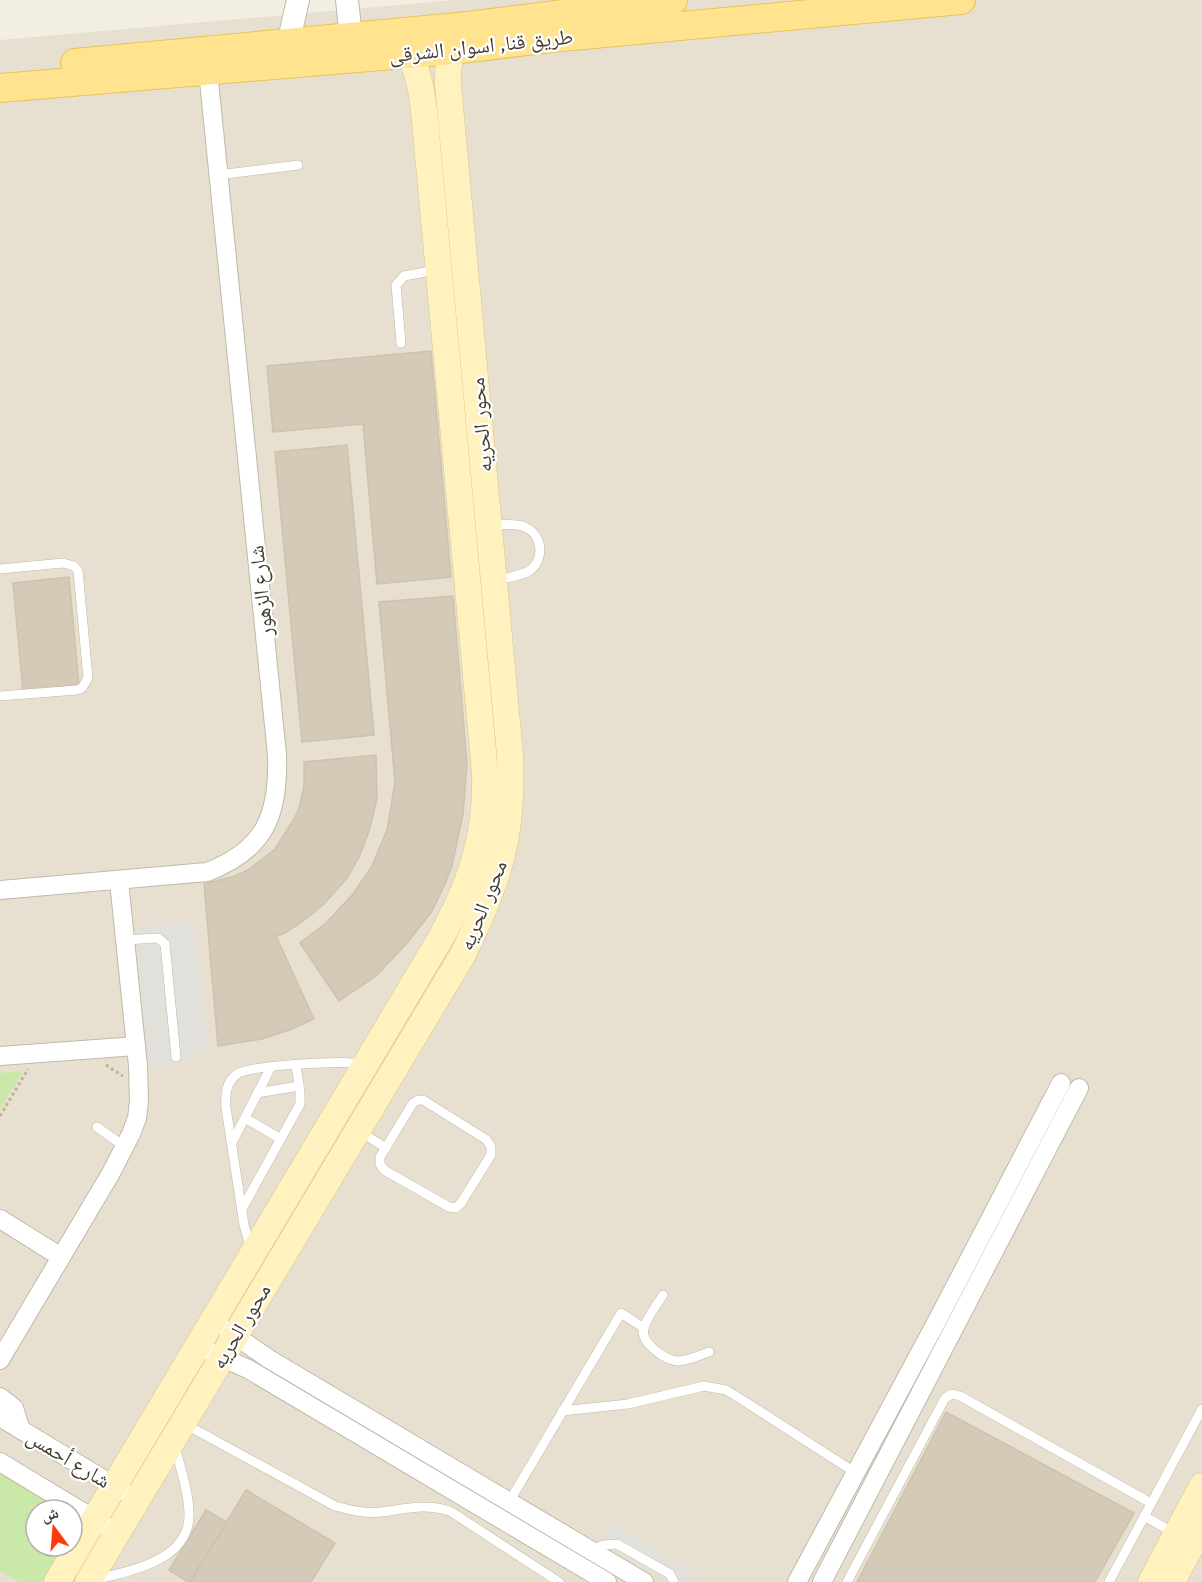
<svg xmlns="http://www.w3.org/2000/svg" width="1202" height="1582" font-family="'IBM Plex Sans','Noto Naskh Arabic',sans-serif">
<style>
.residential{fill:#e7e0d0;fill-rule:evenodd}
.green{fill:#cae9a8}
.parking{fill:#e2e0db}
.building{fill:#d4cab7;stroke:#cfc2aa;stroke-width:1.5}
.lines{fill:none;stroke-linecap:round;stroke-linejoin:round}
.service-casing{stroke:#c1b9a7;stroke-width:10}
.minor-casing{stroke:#c1b9a7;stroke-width:20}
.tertiary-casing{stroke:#c1b9a7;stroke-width:24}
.secondary-casing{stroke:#d5c58f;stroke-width:27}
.primary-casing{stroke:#e9c359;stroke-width:30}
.path{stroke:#c0b395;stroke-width:3;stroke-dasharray:3 3;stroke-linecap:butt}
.service{stroke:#fff;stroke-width:9}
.minor{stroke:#fff;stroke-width:18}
.tertiary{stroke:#fff;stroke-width:22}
.secondary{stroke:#fff2bf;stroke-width:26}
.primary{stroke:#ffe38e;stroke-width:28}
.labels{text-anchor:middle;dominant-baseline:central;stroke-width:4.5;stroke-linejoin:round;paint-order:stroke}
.street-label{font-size:21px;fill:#443e32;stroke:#fff}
</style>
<rect width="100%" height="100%" fill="#f2eee2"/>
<!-- residential -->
<path class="residential" d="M455,0H1202V1582H0V40ZM36,1510H72V1546H36Z"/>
<!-- green -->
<g class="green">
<path d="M23,1071L0,1110V1073Z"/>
<path d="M0,1473L47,1501L53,1510H36V1546H59L56,1557L43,1582H19L0,1571Z"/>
</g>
<!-- parking -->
<g class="parking">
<path d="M193,921L209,1052L188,1054L187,1062L149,1066L136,927Z"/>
<path d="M612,1523L692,1571L686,1582H669L600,1539Z"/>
</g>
<!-- building -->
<g class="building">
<path d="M431,351L451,577L377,584L363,424L273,432L267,366Z"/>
<path d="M347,445L374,735L302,742L275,452Z"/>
<path d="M69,577L79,685L23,691L13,583Z"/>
<path d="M453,596L467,764L463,814L452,866L445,884L432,911L408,942L376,976L339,1001L300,943L326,923L353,894L372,866L387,830L395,782L379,602Z"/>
<path d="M376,755L377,799L369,831L359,857L347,878L324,904L302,922L283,934L276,936L314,1019L292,1029L262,1039L218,1046L204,884L235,876L248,870L275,849L294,819L299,808L304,786V762Z"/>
<path d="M946,1412L1134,1513L1095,1582H857Z"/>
<path d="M246,1490L335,1543L311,1582H190Z"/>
<path d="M206,1510L227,1522L190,1582H188L169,1570Z"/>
</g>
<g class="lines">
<defs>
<g id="service">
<path d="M218,175L298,165"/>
<path d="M401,343L396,285L404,276L436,270"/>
<path d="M492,525C502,525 515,523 525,527C543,535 545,560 529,571C520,576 507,578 496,580"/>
<path d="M0,569L63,563L74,566L78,571L88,678L82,688L77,690L0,696"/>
<path d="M124,940L158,938L165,944L176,1057"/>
<path d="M257,1093L299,1086"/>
<path d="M418,1100H423L487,1140L491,1147V1155L461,1203L456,1208L449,1207L384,1170L380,1164V1157L413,1103Z"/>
<path d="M245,1118L281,1139"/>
<path d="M97,1127L125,1147"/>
<path d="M359,1131L386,1148"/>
<path d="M232,1143L271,1067"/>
<path d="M242,1209L300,1104V1092L296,1065"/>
<path d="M251,1249L244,1225L226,1108C225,1095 226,1082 237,1074C251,1065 344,1060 362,1064"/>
<path d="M663,1295C657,1305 647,1317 644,1328C639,1342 665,1360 677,1361C688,1361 700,1355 709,1352"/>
<path d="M562,1411L628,1404L704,1386L726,1390L736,1396L856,1473"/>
<path d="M185,1424L335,1506C350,1510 365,1514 381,1512C407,1509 423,1503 450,1511L559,1582"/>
<path d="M509,1502L621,1313L644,1328"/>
<path d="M1144,1516L1174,1533"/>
<path d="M592,1549L604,1545L617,1544L670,1574L674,1582"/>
<path d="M94,1580C129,1571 190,1561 189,1514C189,1492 180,1468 175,1446"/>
<path d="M847,1582L945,1398L952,1394L960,1396L1151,1503"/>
<path d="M1109,1582L1202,1409"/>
</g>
<g id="minor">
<path d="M0,890L207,872C265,850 279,815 277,755L208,71"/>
<path d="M0,1056L136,1046"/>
<path d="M0,1219L61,1257"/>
<path d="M227,1330L269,1359L644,1582"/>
<path d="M212,1353L248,1369L607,1582"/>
<path d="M0,1360L111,1173L131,1134L137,1118L139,1101L138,1066L119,881"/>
<path d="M0,1397L14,1408L21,1430"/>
<path d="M0,1417L123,1491"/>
<path d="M0,1462L104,1525"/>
<path d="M797,1582L938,1319L1061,1083"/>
<path d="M822,1582L1079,1088"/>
</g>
<g id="tertiary">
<path d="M347,0L351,37"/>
<path d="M288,44L298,0"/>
</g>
<g id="secondary">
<path d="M57,1582L439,941C470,885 487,837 485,773L428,154C424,113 424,73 401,38"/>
<path d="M88,1582L462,956C498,883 514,838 510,755L448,85C447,66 451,48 463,33"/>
<path d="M1151,1582L1202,1486"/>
<path d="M1172,1582L1202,1525"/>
</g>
<g id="primary">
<path d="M75,63L468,26L673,0"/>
<path d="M0,88L453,50L551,38L961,0"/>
</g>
</defs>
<!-- service casing -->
<use href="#service" class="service-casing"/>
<!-- minor casing -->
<use href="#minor" class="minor-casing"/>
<!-- tertiary casing -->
<use href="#tertiary" class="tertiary-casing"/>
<!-- secondary casing -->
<use href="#secondary" class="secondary-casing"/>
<!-- primary casing -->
<use href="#primary" class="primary-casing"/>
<!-- path -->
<g class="path">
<path d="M106,1065L123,1076"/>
<path d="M0,1116L28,1069"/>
</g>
<!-- service -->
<use href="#service" class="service"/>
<!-- minor -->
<use href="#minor" class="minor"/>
<!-- tertiary -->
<use href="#tertiary" class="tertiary"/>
<!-- secondary -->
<use href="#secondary" class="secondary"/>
<!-- primary -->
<use href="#primary" class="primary"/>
</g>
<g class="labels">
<!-- street labels -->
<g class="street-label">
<text transform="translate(481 45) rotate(-6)">طريق قنا, اسوان الشرقى</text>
<text transform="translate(480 425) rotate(-95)">محور الحريه</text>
<text transform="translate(260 591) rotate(-96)">شارع الزهور</text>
<text transform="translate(482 905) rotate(-68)">محور الحريه</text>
<text transform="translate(240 1326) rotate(-59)">محور الحريه</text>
<text transform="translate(69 1458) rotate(31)">شارع أحمس</text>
</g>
</g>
<!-- north arrow -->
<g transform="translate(54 1528) rotate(344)"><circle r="28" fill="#ffffff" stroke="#b4b2ad" stroke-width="1.5"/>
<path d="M0-4.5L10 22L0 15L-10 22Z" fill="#ff3a0c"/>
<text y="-9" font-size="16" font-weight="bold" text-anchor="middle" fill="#443e32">ش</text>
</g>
</svg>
